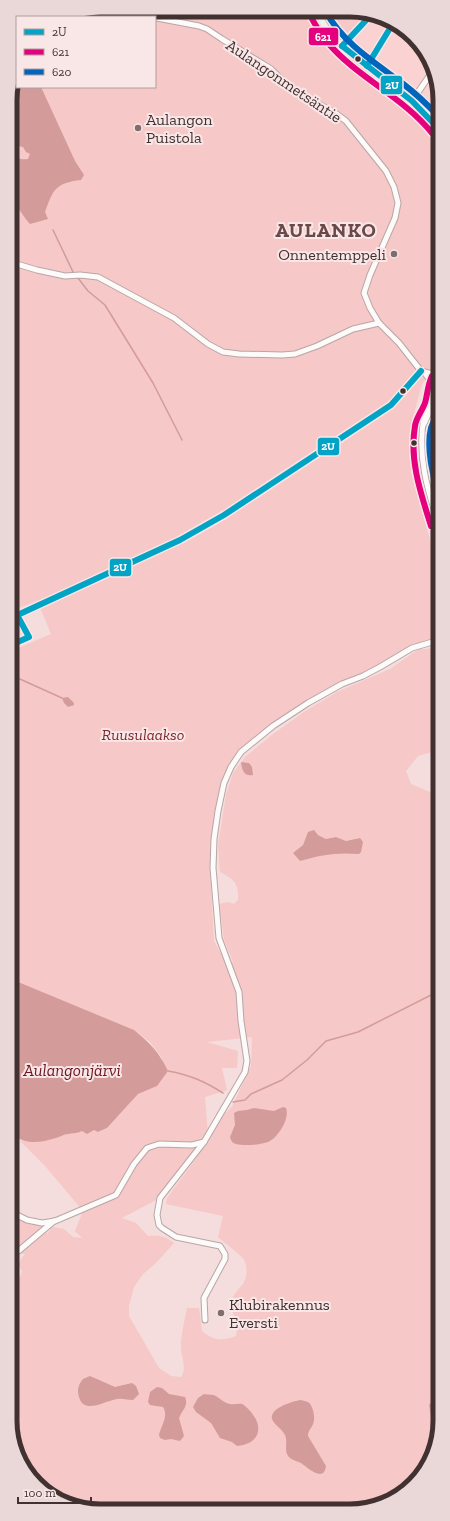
<svg xmlns="http://www.w3.org/2000/svg" width="450" height="1521" font-family="'Zilla Slab',serif">
<style>
.built{fill:#f9d2d1}
.green{fill:#f6c8c7;fill-rule:evenodd}
.water{fill:#d49b9b}
.lines{fill:none;stroke-linecap:round;stroke-linejoin:round}
.stream{stroke:#d49b9b;stroke-width:1.5}
.minor-casing{stroke:#b8a6a6;stroke-width:7}
.major-casing{stroke:#bcb8af;stroke-width:8}
.minor{stroke:#fdfafa;stroke-width:5}
.major{stroke:#f0f1ec;stroke-width:6}
.bus-1-casing{stroke:#f9e7e7;stroke-width:9}
.bus-2-casing{stroke:#f9e7e7;stroke-width:9}
.bus-3-casing{stroke:#f9e7e7;stroke-width:9}
.bus-1{stroke:#03a3c6;stroke-width:6}
.bus-2{stroke:#e5007d;stroke-width:6}
.bus-3{stroke:#0065bd;stroke-width:6}
.bus-dot{fill:#423131;stroke:#f9e7e7;stroke-width:1.5}
.poi-dot{fill:#806d6d;stroke:#f9e7e7;stroke-width:1.5}
.labels{text-anchor:middle;dominant-baseline:central;stroke-width:4;stroke-linejoin:round;paint-order:stroke}
.street-label{font-size:16px;fill:#423131;stroke:#f9e7e7}
.poi-label{font-size:16px;fill:#423131;stroke:#f9e7e7;text-anchor:start}
.park-label{font-size:16px;font-style:italic;fill:#7e282f;stroke:#f9e7e7}
.water-label{font-size:17px;font-style:italic;fill:#6c1620;stroke:#f9e7e7}
.district-label{font-size:20px;font-weight:bold;letter-spacing:1px;fill:#6c4948;stroke:#f9e7e7}
.rim{fill:none;stroke:#423131;stroke-width:5}
.line-badge{stroke:#f9e7e7;stroke-width:1.5}
.badge-label{font-size:11px;text-anchor:middle;font-weight:bold;fill:#fff}
</style>
<rect width="100%" height="100%" fill="#f4dddc"/>
<!-- built -->
<path class="built" d="M353,12H368L414,37L438,83V116L434,122L341,43L360,20Z"/>
<!-- green -->
<g class="green">
<path d="M100,10L311,11L327,40L388,89L438,138L439,358L422,384L412,421L411,472L436,561L439,580V636L409,647L364,674L340,683L239,751L223,783L215,811L211,838L210,866L214,941L225,961L233,962L224,940L219,904L228,902L234,904L238,900C239,882 234,880 220,872L218,845L226,795L233,773L245,757L273,734L304,712L337,692L390,669L419,649H427L435,647L438,652L439,657V750L418,756L406,771L411,784L437,795L439,801L440,1426L418,1480L367,1509H82L36,1484L12,1438V1285L21,1275L22,1270L17,1265L25,1254L17,1253L11,1256V1212L42,1223L47,1234L52,1227L64,1229L73,1237L82,1238L75,1231L83,1211L45,1166L20,1141L11,1143V1134L20,1141L56,1138L67,1134H75L82,1131L94,1130L99,1132L107,1128L138,1094L157,1086L162,1058L150,1042L134,1030L11,979V651L51,634L39,605L11,618V613L37,601L11,611L10,95L17,65V87H155V17H66ZM318,835L326,839L336,837L346,841L360,838L351,853C334,850 316,856 300,861L293,853L303,845L305,840ZM252,1037L251,1066L232,1107L221,1117L195,1160L167,1198L166,1204L223,1216L218,1237C224,1243 241,1254 244,1260C248,1266 247,1278 243,1284C238,1290 233,1294 232,1302C231,1314 239,1324 236,1336C223,1341 213,1341 202,1331L199,1308H187C185,1319 180,1339 181,1349C182,1359 187,1369 181,1377L171,1376L159,1368L129,1316V1306L134,1287L143,1274L156,1263L174,1243C166,1236 158,1235 148,1236L136,1223L122,1218L160,1198L208,1135L205,1097L227,1090L222,1068H237L238,1051L207,1042Z"/>
<path d="M320,11L353,12L361,20L341,43L326,24Z"/>
<path d="M430,421L439,426V496C434,492 433,486 432,480C427,456 426,445 430,421Z"/>
</g>
<!-- water -->
<g class="water">
<path d="M17,66V87H41L75,161L84,175L81,180C55,183 53,190 45,212L48,219L30,224C23,217 19,206 10,200V152C15,158 20,160 28,159L30,154L26,152L23,147L18,146L10,147V95Z"/>
<path d="M68,697L74,703V705L68,707L64,703L62,698Z"/>
<path d="M241,762L249,763L252,767L253,775C244,777 242,770 241,762Z"/>
<path d="M314,830L318,835L326,839L336,837L346,841L360,838L363,842L361,852L359,854C337,852 320,855 300,861L293,853L303,845L308,832Z"/>
<path d="M11,979L134,1030C150,1043 159,1052 168,1071L157,1086L138,1094L107,1128L98,1132L94,1130L87,1134L82,1131C76,1134 74,1133 68,1134C64,1134 60,1137 56,1138C39,1143 26,1145 11,1134Z"/>
<path d="M283,1107L286,1108C290,1118 279,1136 270,1141C263,1145 243,1146 236,1144C232,1143 231,1140 230,1137L235,1125L234,1113L238,1111L247,1110L254,1108L274,1111Z"/>
<path d="M90,1376L115,1387L132,1383L136,1386L139,1394L133,1400C128,1400 122,1398 117,1399C104,1401 84,1415 79,1397C77,1390 78,1385 83,1379Z"/>
<path d="M157,1387L162,1388L169,1394L185,1397C189,1406 182,1410 179,1418L184,1436L180,1441L171,1439L165,1440L160,1438L159,1435C161,1426 169,1416 163,1407L150,1405L148,1402L150,1392Z"/>
<path d="M440,1392V1426L434,1441L431,1436L432,1421L429,1405Z"/>
<path d="M204,1394C208,1395 213,1394 216,1396C221,1399 224,1403 230,1404C234,1405 238,1403 242,1404C245,1405 249,1410 251,1412C265,1429 258,1444 237,1446L232,1442L220,1438L211,1423L196,1412L193,1407L198,1398Z"/>
<path d="M301,1400C303,1401 306,1401 308,1402C313,1405 316,1419 313,1424C311,1429 308,1430 308,1436L326,1466C324,1483 308,1468 301,1463C297,1461 291,1460 288,1456C284,1450 288,1441 285,1435C282,1429 276,1426 273,1421C266,1409 293,1401 301,1400Z"/>
</g>
<g class="lines">
<!-- stream -->
<g class="stream">
<path d="M53,230L74,274"/>
<path d="M78,278L88,291L105,305L153,383L182,440"/>
<path d="M11,675L62,698"/>
<path d="M168,1071C190,1075 204,1081 223,1093"/>
<path d="M233,1102L245,1100L251,1094L282,1080L307,1060L326,1041L358,1032L439,991"/>
</g>
<defs>
<g id="minor">
<path d="M367,66L412,101L438,128"/>
<path d="M412,101L432,72"/>
<path d="M10,262L37,270L65,276L80,275L98,277L174,318L208,344L223,352L239,354L282,355L295,354L317,346L353,329L379,323L370,308L364,293L370,275L395,218L398,203L394,187L386,171L346,121L334,112L300,94L287,85L271,69L222,39L207,29L199,26L157,18L146,10"/>
<path d="M379,323L399,343L421,371L432,374L439,380"/>
<path d="M425,373L429,379L439,380"/>
<path d="M439,380C433,392 426,404 424,417C417,454 427,490 439,524"/>
<path d="M424,424L433,404L435,390"/>
<path d="M11,618L180,540L224,515L391,405L421,371"/>
<path d="M204,1142L160,1198L157,1215L159,1225L162,1228L176,1237L220,1246L225,1254V1259L204,1298L205,1320"/>
<path d="M11,1212L27,1220L42,1223L55,1221L116,1195L134,1164L147,1148L159,1144L192,1145L204,1142L245,1072L247,1061L241,1021L239,992L219,938L213,868L214,839L218,811L224,783L231,767L241,752L273,726L308,703L342,684L363,676L380,667L412,648L439,640"/>
<path d="M11,1256L16,1253L54,1221"/>
</g>
<path id="major" d="M317,11C327,36 347,50 367,66"/>
</defs>
<!-- minor casing -->
<use href="#minor" class="minor-casing"/>
<!-- major casing -->
<use href="#major" class="major-casing"/>
<!-- minor -->
<use href="#minor" class="minor"/>
<!-- major -->
<use href="#major" class="major"/>
<defs>
<g id="bus-1">
<path d="M342,46L412,101L438,128"/>
<path d="M342,46L372,14"/>
<path d="M367,66L392,25"/>
<path d="M11,618L180,540L224,515L391,405L421,371"/>
<path d="M11,645L29,637L17,615"/>
</g>
<g id="bus-2">
<path d="M310,15C315,25 321,34 328,43C358,78 402,96 432,133"/>
<path d="M431,526C421,494 409,460 415,426C416,418 422,411 425,403C428,393 427,387 432,376"/>
</g>
<g id="bus-3">
<path d="M326,12C343,43 374,62 402,83C415,93 427,104 438,116"/>
<path d="M439,411C436,417 433,422 431,428C426,447 433,478 439,497"/>
</g>
</defs>
<!-- bus-1 casing -->
<use href="#bus-1" class="bus-1-casing"/>
<!-- bus-2 casing -->
<use href="#bus-2" class="bus-2-casing"/>
<!-- bus-3 casing -->
<use href="#bus-3" class="bus-3-casing"/>
<!-- bus-1 -->
<use href="#bus-1" class="bus-1"/>
<!-- bus-2 -->
<use href="#bus-2" class="bus-2"/>
<!-- bus-3 -->
<use href="#bus-3" class="bus-3"/>
</g>
<!-- markers -->
<g class="bus-dot">
<circle cx="358" cy="59" r="3.5"/>
<circle cx="403" cy="391" r="3.5"/>
<circle cx="414" cy="443" r="3.5"/>
</g>
<g class="poi-dot">
<circle cx="138" cy="128" r="4"/>
<circle cx="394" cy="254" r="4"/>
<circle cx="221" cy="1313" r="4"/>
</g>
<g class="labels">
<!-- street labels -->
<g class="street-label">
<text transform="translate(284 81) rotate(34)">Aulangonmetsäntie</text>
</g>
<!-- poi labels -->
<g class="poi-label">
<text x="146" y="119">Aulangon<tspan x="146" dy="18">Puistola</tspan></text>
<text x="386" y="254" text-anchor="end">Onnentemppeli</text>
<text x="229" y="1304">Klubirakennus<tspan x="229" dy="18">Eversti</tspan></text>
</g>
<!-- park labels -->
<g class="park-label">
<text x="143" y="734">Ruusulaakso</text>
</g>
<!-- water labels -->
<g class="water-label">
<text x="72" y="1070">Aulangonjärvi</text>
</g>
<!-- district labels -->
<g class="district-label">
<text x="326" y="230">AULANKO</text>
</g>
</g>
<!-- crop -->
<path d="M0 0H450V1521H0ZM100 17H350A83 83 0 0 1 433 100V1421A83 83 0 0 1 350 1504H100A83 83 0 0 1 17 1421V100A83 83 0 0 1 100 17Z" fill="#ead8d8" fill-rule="evenodd"/>
<path class="rim" d="M100 17H350A83 83 0 0 1 433 100V1421A83 83 0 0 1 350 1504H100A83 83 0 0 1 17 1421V100A83 83 0 0 1 100 17Z"/>
<g class="line-badge">
<rect x="308" y="27" width="31" height="19" rx="4" fill="#e5007d"/>
<rect x="380" y="75" width="23" height="20" rx="4" fill="#03a3c6"/>
<rect x="317" y="437" width="23" height="19" rx="4" fill="#03a3c6"/>
<rect x="109" y="558" width="23" height="19" rx="4" fill="#03a3c6"/>
</g>
<g class="badge-label">
<text x="323" y="41">621</text>
<text x="392" y="89">2U</text>
<text x="328" y="450">2U</text>
<text x="120" y="571">2U</text>
</g>
<!-- legend -->
<rect x="16" y="16" width="140" height="72" fill="#f9e7e7" stroke="#b09e9e"/>
<rect x="24" y="29" width="20" height="6" fill="#03a3c6" stroke="#b09e9e"/>
<text x="52" y="36" font-size="12" fill="#423131">2U</text>
<rect x="24" y="49" width="20" height="6" fill="#e5007d" stroke="#b09e9e"/>
<text x="52" y="56" font-size="12" fill="#423131">621</text>
<rect x="24" y="69" width="20" height="6" fill="#0065bd" stroke="#b09e9e"/>
<text x="52" y="76" font-size="12" fill="#423131">620</text>
<!-- scale -->
<path d="M18 1497v6h73v-6" fill="none" stroke="#423131" stroke-width="2"/>
<text x="24" y="1497" font-size="12" fill="#423131" stroke="#f9e7e7" stroke-width="3" paint-order="stroke">100 m</text>
</svg>
